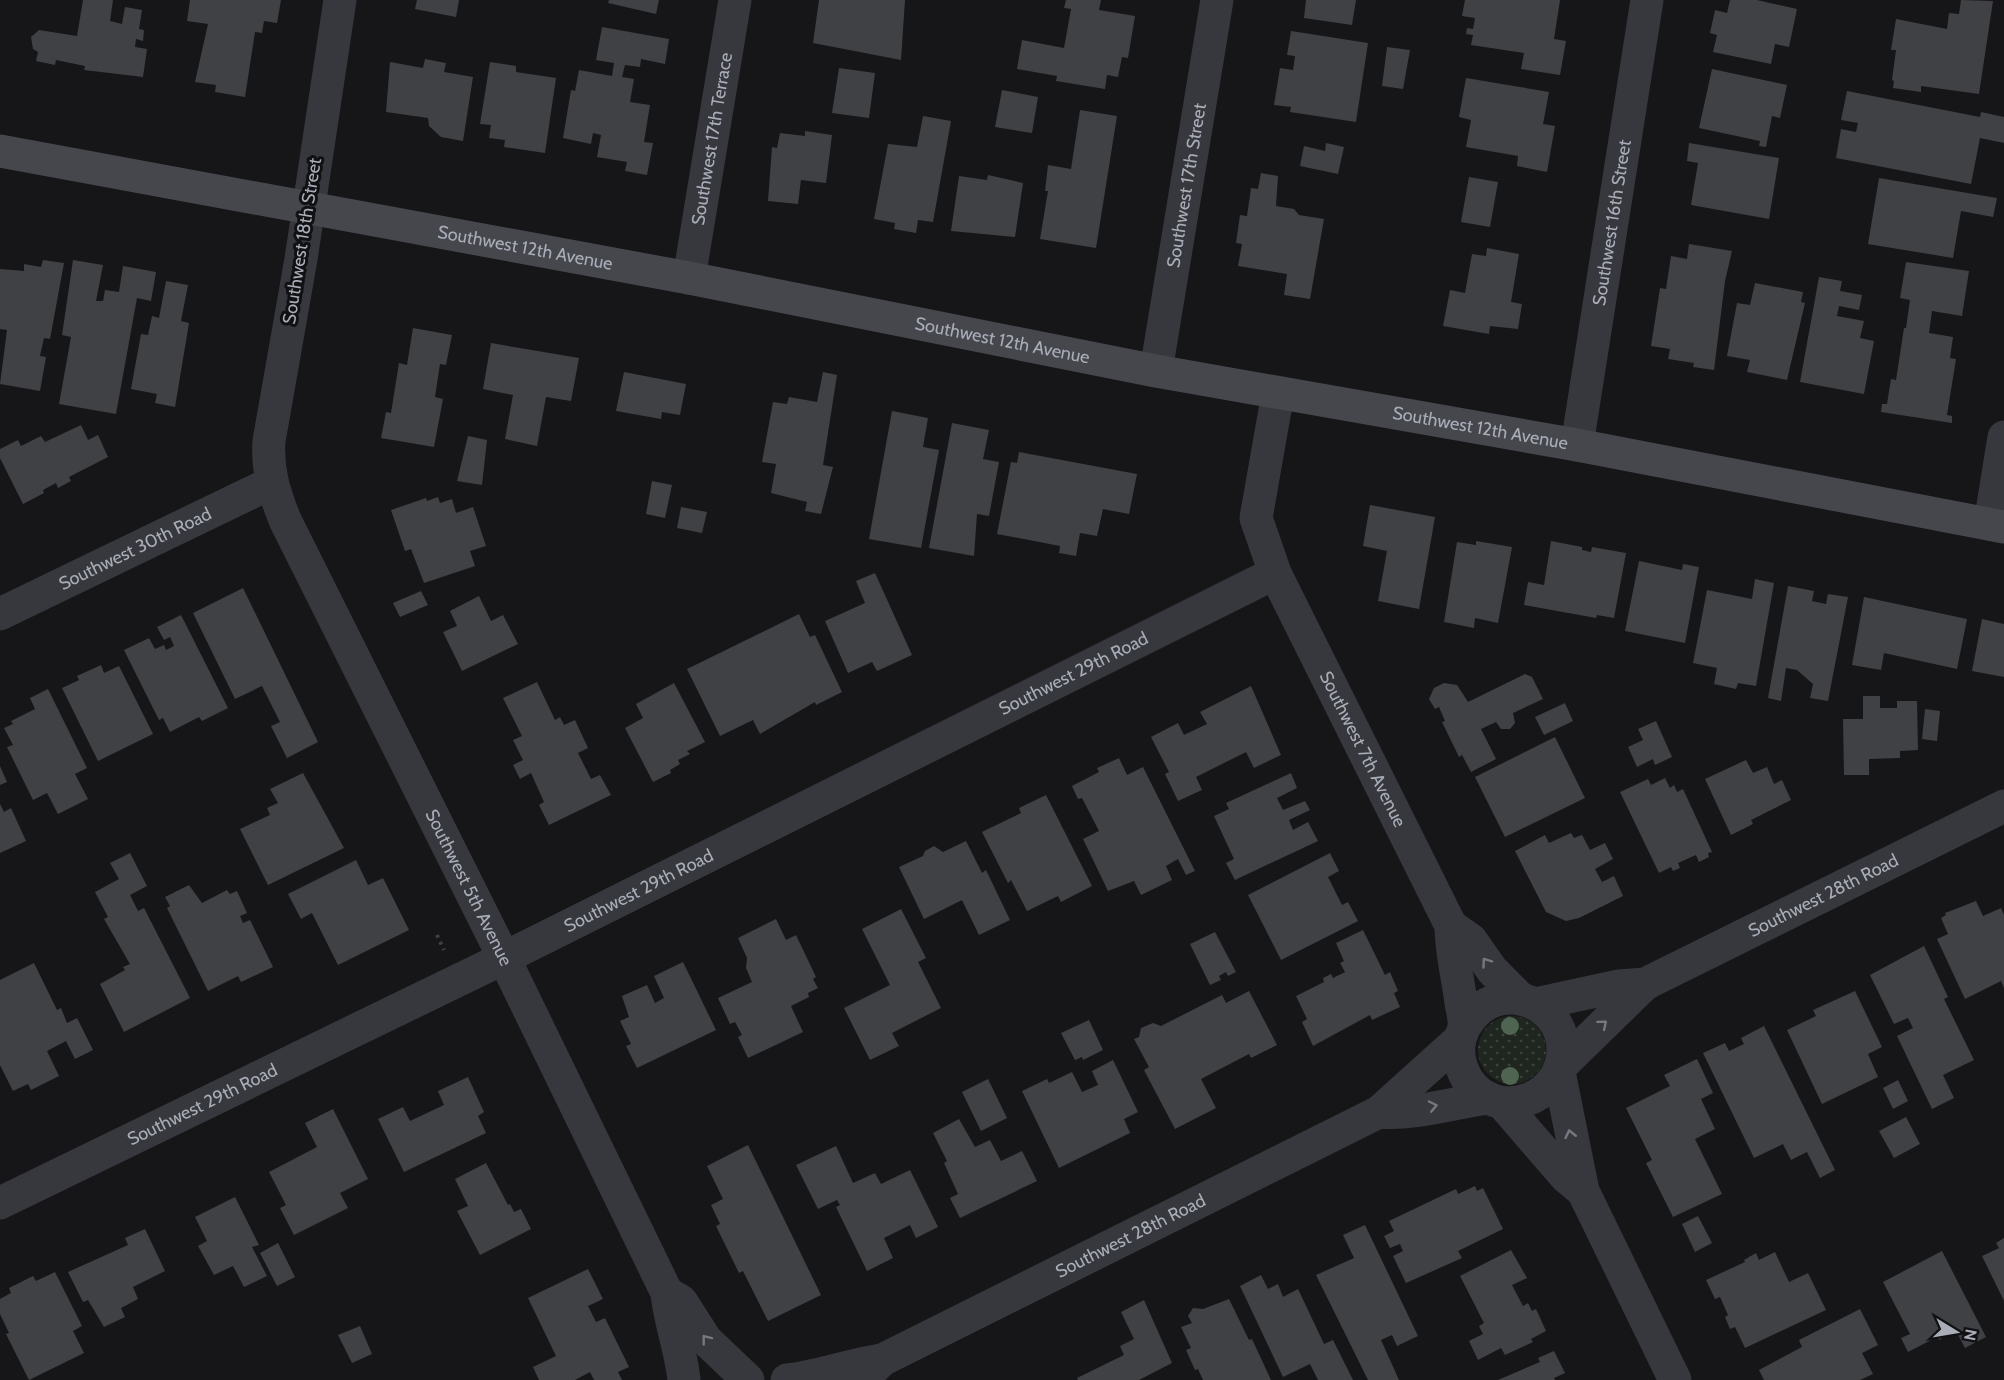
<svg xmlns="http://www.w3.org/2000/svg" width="2004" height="1380" font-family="Cabin,sans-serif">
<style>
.grass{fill:url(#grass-dots)}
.building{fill:#404145}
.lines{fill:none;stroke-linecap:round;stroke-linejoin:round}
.path{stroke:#3d3f44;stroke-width:4;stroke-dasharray:3 4.5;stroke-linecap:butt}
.minor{stroke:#37383d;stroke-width:33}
.secondary{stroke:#45474d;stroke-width:33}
.tree{fill:#506452}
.oneway{stroke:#757881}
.labels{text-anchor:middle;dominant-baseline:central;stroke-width:6;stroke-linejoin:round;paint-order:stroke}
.street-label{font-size:18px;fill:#a8adb8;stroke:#111113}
</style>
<defs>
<pattern id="grass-dots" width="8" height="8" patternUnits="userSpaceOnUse" patternTransform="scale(1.5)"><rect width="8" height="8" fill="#1e261f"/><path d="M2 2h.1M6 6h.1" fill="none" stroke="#3c433d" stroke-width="1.8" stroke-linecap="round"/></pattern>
</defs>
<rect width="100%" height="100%" fill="#161618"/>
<!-- grass -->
<circle class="grass" cx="1512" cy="1050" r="34"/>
<!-- building -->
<g class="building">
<path d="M83,0H113L110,21L122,24L125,7L142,10L139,29L144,30L143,41L136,39L135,47L147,49L143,77L84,70L85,66L56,60L55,65L36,61L38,52L33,49L31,37L39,30L77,36Z"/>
<path d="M190,0H281L277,23L264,21L262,33L255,32L245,97L215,92L216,85L195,82L208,24L187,21Z"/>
<path d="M417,0H459L456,17L415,9Z"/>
<path d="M609,0H659L656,14L608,3Z"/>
<path d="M819,0H905L901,60L813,43Z"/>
<path d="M1066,0H1101L1099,10L1135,16L1128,58L1122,57L1118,77L1107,75L1105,89L1056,81L1057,76L1017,69L1022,40L1064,48L1071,9L1064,8Z"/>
<path d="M1306,0H1356L1352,25L1304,18Z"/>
<path d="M1465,0H1560L1554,39L1566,41L1560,75L1521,69L1524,53L1471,45L1473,35L1466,34L1467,28L1473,29L1475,18L1462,16Z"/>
<path d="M1730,0H1757L1797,9L1789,47L1775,44L1771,64L1713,52L1717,35L1710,33L1715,10L1727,13Z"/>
<path d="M1961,0L1993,1L1979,94L1921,86V92L1893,88L1894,81L1892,80L1896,50H1891L1896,19L1947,29L1949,13L1959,14Z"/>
<path d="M602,27L669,39L665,64L641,59L640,67L625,65L622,77L634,79L630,102L650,105L644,142L653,143L647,175L625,171L627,162L597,157L601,135L593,133L591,144L563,138L571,90L575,91L579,70L612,76L614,63L596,60Z"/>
<path d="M1291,31L1368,43L1356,122L1290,112L1291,107L1274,105L1280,68L1293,70L1295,56L1287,55Z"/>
<path d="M1387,47L1410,50L1403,89L1382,86Z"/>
<path d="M425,59L446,63L444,72L473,77L463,141L441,137L429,126L428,118L386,112L390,62L423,68Z"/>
<path d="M490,62L516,66V72L556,78L545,153L504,147L505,140L489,138L491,125L480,124Z"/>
<path d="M839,68L875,73L869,118L832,113Z"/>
<path d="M1712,69L1787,85L1780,118L1772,116L1766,147L1759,146L1760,141L1699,128Z"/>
<path d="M1466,78L1549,92L1543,124L1555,126L1547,172L1517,166L1518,156L1466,147L1471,120L1459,117Z"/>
<path d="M1002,90L1038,97L1032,133L995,127Z"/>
<path d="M1847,91L1980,117L1981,112L2004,117V143L1980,138L1971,184L1836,158L1841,129L1856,132L1858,123L1841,120Z"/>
<path d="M1080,110L1117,116L1096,248L1040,239L1048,191H1045L1048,165L1071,169Z"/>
<path d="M923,116L951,121L933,222L918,220L916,233L894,229L895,223L874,219L888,144L917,147Z"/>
<path d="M805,131L832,135L826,183L801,180L798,204L768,201L772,147L777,148L780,133L805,136Z"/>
<path d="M1326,143L1344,147L1338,174L1300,166L1304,146L1325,151Z"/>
<path d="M1689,143L1779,158L1769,219L1691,205L1698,163L1687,161Z"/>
<path d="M1261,173L1278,176L1276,206L1294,209L1299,215L1324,219L1310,299L1284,295L1287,274L1238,266L1242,244L1236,243L1240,215L1247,216L1251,188L1258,189Z"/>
<path d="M988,175L1023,183L1015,237L951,231L959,176L987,180Z"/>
<path d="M1469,177L1498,182L1490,227L1461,222Z"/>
<path d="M1879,178L1997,198L1993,217L1961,211L1953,258L1868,244Z"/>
<path d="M1689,244L1732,251L1725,281L1714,370L1693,367L1694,363L1668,359L1670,349L1651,346L1660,288L1666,289L1671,256L1687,259Z"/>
<path d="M1487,248L1519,254L1511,302L1522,304L1518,329L1490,326L1489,334L1443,326L1450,290L1465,293L1472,254L1486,256Z"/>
<path d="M43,260L64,263L50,339L44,338L40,356L46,357L40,391L0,384L7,330L0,329V269L24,271V264L41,267Z"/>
<path d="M73,260L103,265L96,301H103L105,290L119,292L123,266L156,272L151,301L137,298L116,414L59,404L71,337L62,335Z"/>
<path d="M1906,262L1969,271L1962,316L1932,311L1929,333L1953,337L1950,358L1956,359L1947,415L1952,416V423L1881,412L1882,404H1887L1891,379L1896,380L1904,328H1906L1910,300L1900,298Z"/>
<path d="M1819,277L1842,281L1840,291L1862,295L1859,310L1839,306L1837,316L1864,321L1860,338L1874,341L1864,394L1800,382Z"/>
<path d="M166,281L188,285L181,321L189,323L175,407L155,403L157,394L131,389L141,334L148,335L152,316L159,318Z"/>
<path d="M1755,283L1803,292L1801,302L1805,303L1787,380L1747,372L1750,360L1727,356L1737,303L1750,305Z"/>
<path d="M413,328L452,335L446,365L440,364L435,397L443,399L434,447L381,438L386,412L391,413L399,363L407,365Z"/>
<path d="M491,343L579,358L571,401L546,397L537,446L505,439L513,395L483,389Z"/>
<path d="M624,372L686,384L680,415L662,412L661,419L616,411Z"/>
<path d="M823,372L837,375L823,465L833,467L821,514L805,511L807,502L771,493L776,464L762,462L773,402L787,404L789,397L817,402Z"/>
<path d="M892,411L928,418L923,447L939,450L921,548L869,539Z"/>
<path d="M952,423L989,430L983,459L999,462L989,516L977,514L974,556L929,548Z"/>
<path d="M81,425L88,440L98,435L108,457L69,477L71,481L58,488L56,483L43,490L44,493L23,504L0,458V449L18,440L21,446L41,436L45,442Z"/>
<path d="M468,436L487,440L482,485L457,481Z"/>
<path d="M1019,452L1137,474L1129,514L1103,509L1097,536L1080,533L1076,556L1059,553L1060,546L997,534L1011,462L1017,463Z"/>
<path d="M652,481L672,485L665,518L646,514Z"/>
<path d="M438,497L440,503L452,499L456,513L473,507L486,546L470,551L475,566L424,583L411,549L405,551L391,510L426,498L427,501Z"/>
<path d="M1370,505L1435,517L1419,609L1378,601L1387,551L1363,546Z"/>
<path d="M681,507L707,512L702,533L677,528Z"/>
<path d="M1476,541L1512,547L1498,623L1475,618L1474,628L1444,622L1457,542L1476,545Z"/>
<path d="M1551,541L1582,547V550L1591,552L1592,547L1626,553L1614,618L1597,615L1596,618L1524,605L1528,582L1544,585Z"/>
<path d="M1639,561L1682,570L1683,564L1699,567L1685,643L1625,631Z"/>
<path d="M875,573L912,655L877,671L872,662L848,673L825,621L865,603L856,581Z"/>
<path d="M1755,579L1774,583L1756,686L1738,683L1736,689L1714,684L1717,668L1693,663L1707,590L1752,599Z"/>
<path d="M1788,586L1814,591L1812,601L1826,604L1828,594L1848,597L1828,701L1810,698L1813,684L1797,670L1786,668L1781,701L1768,698Z"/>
<path d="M243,588L318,742L287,758L271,726L280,722L262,686L235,699L193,613Z"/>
<path d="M421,591L428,605L400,617L393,603Z"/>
<path d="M479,596L491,621L503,615L518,644L462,671L443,632L457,626L450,611Z"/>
<path d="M1864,597L1967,619L1957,669L1884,653L1881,670L1852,665Z"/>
<path d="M799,614L810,637L815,635L842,692L816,705L815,702L760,734L753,720L720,736L687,669Z"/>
<path d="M181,615L228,708L202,721L199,717L170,732L163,718L159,720L124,650L149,638L155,649L164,645L166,650L174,646L170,637L164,640L157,627Z"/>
<path d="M1982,619L2004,624V677L1972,671Z"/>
<path d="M101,665L104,673L119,666L153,734L98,761L62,688L79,680L77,676Z"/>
<path d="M1525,674L1532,677L1543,699L1513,713L1515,723L1510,729H1501L1496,722L1481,729L1496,759L1471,772L1462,755L1459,757L1442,722L1445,721L1439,707L1435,709L1429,699L1434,688L1444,683L1457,685L1468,702Z"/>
<path d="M537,682L555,720L560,717L564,725L575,720L588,748L578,753L591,779L600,775L611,795L549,825L539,805L544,802L531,773L520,779L513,765L523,760L513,740L522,736L503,698Z"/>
<path d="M674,683L705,742L687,751L690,754L678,760L680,764L670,770L671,773L653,782L625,728L643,718L636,704Z"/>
<path d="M1251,686L1281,755L1254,768L1246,752L1196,777L1202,790L1178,801L1165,774L1169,772L1151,737L1178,723L1184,735L1207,724L1200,712Z"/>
<path d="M48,689L87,768L75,774L88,799L58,814L47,793L33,800L7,747L13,745L4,728L13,724L11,721L35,709L30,698Z"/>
<path d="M1863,696H1880V708H1897V701H1917L1918,750L1900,751V758L1869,759V775H1844L1843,719H1863Z"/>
<path d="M1565,703L1573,721L1544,735L1535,717Z"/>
<path d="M1925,709L1940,711L1937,741L1922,739Z"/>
<path d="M1656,721L1672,757L1655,765L1653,759L1637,767L1628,747L1643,740L1638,729Z"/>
<path d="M1555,737L1585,798L1505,837L1475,777Z"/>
<path d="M1119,758L1127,775L1143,767L1195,871L1186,875L1178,859L1166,866L1172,880L1141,895L1134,881L1108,891L1083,839L1099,831L1082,798L1078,799L1072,786L1099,772L1097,768Z"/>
<path d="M1746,760L1753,773L1767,767L1774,784L1782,780L1791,800L1751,820L1753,824L1731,835L1705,779Z"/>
<path d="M0,766L7,782L0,785Z"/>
<path d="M303,773L344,848L268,885L240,829L270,815L267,808L278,803L270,789Z"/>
<path d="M1291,773L1297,788L1277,798L1283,810L1305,801L1310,810L1289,820L1293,830L1308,822L1318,841L1235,880L1226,863L1234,859L1214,816L1229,809L1226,803Z"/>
<path d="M1665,778L1670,788L1674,785L1677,792L1683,789L1712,852L1708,853L1709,857L1699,862L1696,855L1678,863L1680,868L1673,871L1671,867L1659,873L1620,792L1648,779L1651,785Z"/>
<path d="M1046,795L1092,886L1061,902L1058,896L1027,911L1011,880L1008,883L982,832L1021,813L1019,808Z"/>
<path d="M0,804L4,812L11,808L26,841L0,853Z"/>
<path d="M1571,833L1574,838L1582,835L1590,850L1605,843L1613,859L1595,869L1602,882L1614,876L1623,896L1579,918L1566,921L1546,912L1515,851L1545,835L1549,843Z"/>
<path d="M966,841L982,873L986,870L1010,920L979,935L962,900L924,919L899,867L923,856L925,851L934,846L943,852Z"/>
<path d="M130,853L147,886L130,895L138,911L144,908L190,998L124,1032L100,984L125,970L123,967L130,964L104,919L108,917L95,892L119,879L110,863Z"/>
<path d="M1330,853L1339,871L1328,877L1342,905L1348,902L1358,921L1281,960L1248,895Z"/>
<path d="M356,860L368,885L383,878L409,930L338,965L312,913L301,919L288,894Z"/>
<path d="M189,885L202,903L227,890L230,894L237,891L247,913L240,916L243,923L250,920L273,967L241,982L238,976L208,991L167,908L170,906L165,897Z"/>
<path d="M1976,901L1983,916L2001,908L2004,915V988L2001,981L1965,999L1937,939L1948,934L1941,918L1946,915L1945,913Z"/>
<path d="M901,909L926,958L918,962L941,1008L892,1033L899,1046L870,1060L844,1008L890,985L862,929Z"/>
<path d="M776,919L786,940L796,935L816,977L813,979L818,988L808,993L809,997L791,1006L803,1032L748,1058L738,1037L742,1035L735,1022L730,1024L718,998L752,982L746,968L747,958L738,938Z"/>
<path d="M1363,930L1385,975L1390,972L1398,991L1394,993L1400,1007L1372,1020L1370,1015L1313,1046L1302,1022L1307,1019L1296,996L1324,982L1323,978L1331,974L1333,978L1345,972L1340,963L1344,961L1336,943Z"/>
<path d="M1215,932L1236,972L1228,976L1226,972L1219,976L1221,980L1210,985L1190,944Z"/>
<path d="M1924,946L1948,997L1944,999L1974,1060L1943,1075L1954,1098L1932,1109L1897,1036L1913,1028L1908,1018L1894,1024L1870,975Z"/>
<path d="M683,962L716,1030L637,1068L626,1046L631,1044L620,1021L629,1017L622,996L647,985L655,1003L664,998L654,976Z"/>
<path d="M34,963L57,1010L61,1008L67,1023L77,1018L93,1050L75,1059L66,1041L47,1051L59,1076L31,1090L28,1084L13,1091L0,1065V980Z"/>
<path d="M1249,991L1277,1045L1251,1058L1249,1054L1201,1079L1216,1108L1175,1129L1144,1070L1149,1067L1134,1039L1139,1037L1141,1028L1153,1023L1161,1026L1222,995L1226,1003Z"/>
<path d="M1855,991L1882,1047L1868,1054L1878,1077L1822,1104L1787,1030L1816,1016L1813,1010Z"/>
<path d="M1089,1020L1103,1050L1083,1060L1082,1057L1075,1060L1061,1033Z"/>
<path d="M1764,1026L1835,1170L1820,1178L1807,1152L1791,1160L1783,1144L1754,1158L1703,1053L1725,1043L1729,1051L1744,1044L1741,1038Z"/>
<path d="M1697,1059L1713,1093L1701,1099L1715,1129L1695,1139L1722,1194L1673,1217L1646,1163L1652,1160L1626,1108L1670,1086L1664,1075Z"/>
<path d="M1113,1060L1138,1112L1124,1119L1130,1133L1059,1168L1022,1091L1047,1079L1049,1083L1072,1072L1082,1092L1098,1085L1092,1071Z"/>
<path d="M468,1077L484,1112L478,1116L486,1133L404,1172L378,1119L403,1107L410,1121L444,1105L438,1091Z"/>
<path d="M988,1079L1007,1118L981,1131L962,1092Z"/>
<path d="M1898,1080L1908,1101L1893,1109L1883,1088Z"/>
<path d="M333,1109L368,1179L340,1193L348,1208L294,1235L280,1208L286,1205L269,1172L317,1147L305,1123Z"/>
<path d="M1906,1117L1920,1144L1894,1158L1879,1131Z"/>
<path d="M959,1119L975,1147L990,1140L1001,1161L1022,1151L1037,1181L960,1218L950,1198L958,1194L944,1163L947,1161L933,1133Z"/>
<path d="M748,1145L821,1295L768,1321L743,1271L739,1273L716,1226L720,1224L711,1205L723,1199L707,1166Z"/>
<path d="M836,1146L853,1183L875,1173L881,1184L910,1170L938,1227L916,1238L910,1225L884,1238L893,1258L867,1271L836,1207L840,1205L837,1200L818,1209L796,1165Z"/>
<path d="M486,1163L508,1205L510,1204L514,1212L521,1209L531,1229L480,1255L457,1211L468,1206L455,1179Z"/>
<path d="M1475,1186L1477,1191L1483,1188L1503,1229L1458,1251L1462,1258L1406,1283L1393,1256L1403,1251L1400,1244L1390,1248L1384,1236L1394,1231L1389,1221L1456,1189L1458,1194Z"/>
<path d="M235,1197L259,1245L252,1247L267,1276L244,1287L233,1266L214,1275L198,1246L207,1241L195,1217Z"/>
<path d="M1698,1216L1712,1243L1695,1252L1682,1224Z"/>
<path d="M1365,1225L1418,1336L1397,1346L1392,1335L1381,1340L1399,1380H1368L1316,1275L1354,1258L1343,1235Z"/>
<path d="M145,1229L165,1271L133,1287L138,1299L121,1308L125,1317L104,1327L88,1300L83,1302L68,1272L128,1245L125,1238Z"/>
<path d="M2004,1238V1301L1982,1256L1999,1248L1996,1243Z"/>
<path d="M278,1243L295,1277L277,1286L260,1253Z"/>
<path d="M1511,1250L1527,1278L1512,1285L1523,1306L1528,1303L1532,1311L1536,1309L1546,1331L1531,1339L1533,1342L1505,1355L1501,1348L1478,1360L1469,1341L1483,1334L1479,1326L1484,1323L1460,1276Z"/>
<path d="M1942,1251L1986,1337L1965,1348L1956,1331L1939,1340L1937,1337L1908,1352L1901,1338L1910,1334L1883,1282Z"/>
<path d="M1775,1252L1789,1282L1808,1273L1826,1310L1745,1348L1735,1327L1730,1329L1725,1317L1728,1315L1720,1297L1715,1299L1706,1280L1745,1262L1744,1260L1756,1253L1759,1260Z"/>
<path d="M588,1269L603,1299L588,1306L596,1322L605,1318L629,1367L618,1372L622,1380H594L590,1372L575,1380H539L533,1367L556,1356L528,1298Z"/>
<path d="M55,1272L82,1326L73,1331L84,1353L29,1380L6,1334L9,1333L0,1314V1299L11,1293L9,1288L33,1276L36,1281Z"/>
<path d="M1261,1275L1268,1289L1278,1284L1283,1297L1298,1289L1324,1344L1333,1340L1353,1380H1318L1310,1364L1283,1377L1240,1286Z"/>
<path d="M1229,1299L1249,1340L1252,1339L1271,1380H1203L1198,1369L1195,1370L1186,1350L1191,1348L1181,1327L1192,1323L1188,1316L1193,1308L1203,1309Z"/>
<path d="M1144,1300L1172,1363L1139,1380H1078L1077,1378L1124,1355L1120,1346L1134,1339L1121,1312Z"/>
<path d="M1860,1309L1878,1345L1862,1353L1873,1374L1860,1380H1764L1759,1370L1802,1347L1799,1340Z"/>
<path d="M360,1326L372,1354L352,1363L338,1335Z"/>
<path d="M1554,1351L1565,1373L1554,1378L1555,1380H1498L1540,1362L1538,1358Z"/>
</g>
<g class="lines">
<!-- path -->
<path class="path" d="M437,935L444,950"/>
<!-- minor -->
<g class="minor">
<path id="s1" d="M340,0L301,259L269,441C267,470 274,492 285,520L504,958L667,1293C670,1323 681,1350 684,1380"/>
<path id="s2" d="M689,278L735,0"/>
<path id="s3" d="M1156,371L1217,0"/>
<path id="s4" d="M1278,393L1256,518L1275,573L1451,926C1451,953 1458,977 1461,1003C1462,1010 1465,1019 1464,1026C1464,1030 1461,1035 1460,1039C1457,1052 1460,1067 1467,1079C1495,1124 1564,1100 1563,1049C1563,1011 1520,986 1487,1004C1477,1009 1471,1017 1465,1026"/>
<path id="s5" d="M1577,445L1647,0"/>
<path d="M1990,524L2004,437"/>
<path id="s6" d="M0,614L271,483"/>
<path d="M1451,926L1471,940L1492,970L1521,999"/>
<path id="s7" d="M1536,1004L1619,986L1645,984L2004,806"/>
<path d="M1562,1065L1645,984"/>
<path d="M1559,1072L1583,1191L1675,1380"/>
<path d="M1502,1103L1566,1177L1583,1191"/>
<path d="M1379,1112C1415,1115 1452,1103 1488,1098"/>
<path id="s8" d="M0,1203L504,958L1275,573"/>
<path d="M667,1293L681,1301L706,1340L748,1380"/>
<path d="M787,1380C819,1377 850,1364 882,1360"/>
<path id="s9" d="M862,1380L882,1360L1379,1112L1460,1039"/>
</g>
<!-- secondary -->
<path class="secondary" id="s10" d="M0,151L689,278L1156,371L1577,445L2004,527"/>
</g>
<!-- trees -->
<g class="tree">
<circle cx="1510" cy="1026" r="9"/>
<circle cx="1510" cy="1076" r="9"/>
</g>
<!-- one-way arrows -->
<defs><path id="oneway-chevron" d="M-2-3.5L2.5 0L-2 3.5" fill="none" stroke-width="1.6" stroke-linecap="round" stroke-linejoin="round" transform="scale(1.5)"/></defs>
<g class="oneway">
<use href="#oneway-chevron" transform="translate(1486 962) rotate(-126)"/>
<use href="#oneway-chevron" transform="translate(1603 1024) rotate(-40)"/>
<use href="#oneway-chevron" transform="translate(1433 1106) rotate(-12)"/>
<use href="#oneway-chevron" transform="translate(1570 1134) rotate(-103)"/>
<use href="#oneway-chevron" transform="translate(706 1339) rotate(-128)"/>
</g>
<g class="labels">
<!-- street labels -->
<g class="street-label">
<text stroke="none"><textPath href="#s2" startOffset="141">Southwest 17th Terrace</textPath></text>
<text stroke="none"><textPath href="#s3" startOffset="188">Southwest 17th Street</textPath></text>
<text stroke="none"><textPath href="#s5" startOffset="225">Southwest 16th Street</textPath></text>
<text transform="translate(302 241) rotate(-81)">Southwest 18th Street</text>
<text stroke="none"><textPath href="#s10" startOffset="534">Southwest 12th Avenue</textPath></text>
<text stroke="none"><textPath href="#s10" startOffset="1020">Southwest 12th Avenue</textPath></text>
<text stroke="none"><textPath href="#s10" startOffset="1506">Southwest 12th Avenue</textPath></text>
<text stroke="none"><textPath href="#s6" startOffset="150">Southwest 30th Road</textPath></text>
<text stroke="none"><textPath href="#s8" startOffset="1197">Southwest 29th Road</textPath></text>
<text stroke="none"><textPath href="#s4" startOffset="382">Southwest 7th Avenue</textPath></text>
<text stroke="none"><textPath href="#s1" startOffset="939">Southwest 5th Avenue</textPath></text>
<text stroke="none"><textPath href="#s8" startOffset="711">Southwest 29th Road</textPath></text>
<text stroke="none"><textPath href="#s7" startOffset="310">Southwest 28th Road</textPath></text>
<text stroke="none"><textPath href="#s8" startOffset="225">Southwest 29th Road</textPath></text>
<text stroke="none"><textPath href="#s9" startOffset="306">Southwest 28th Road</textPath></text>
</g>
</g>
<!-- north arrow -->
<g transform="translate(1956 1332) rotate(101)" stroke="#111113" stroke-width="4.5" paint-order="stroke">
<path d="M0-4.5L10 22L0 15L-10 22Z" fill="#a8adb8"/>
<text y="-9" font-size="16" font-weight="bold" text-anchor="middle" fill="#a8adb8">N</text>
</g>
</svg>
